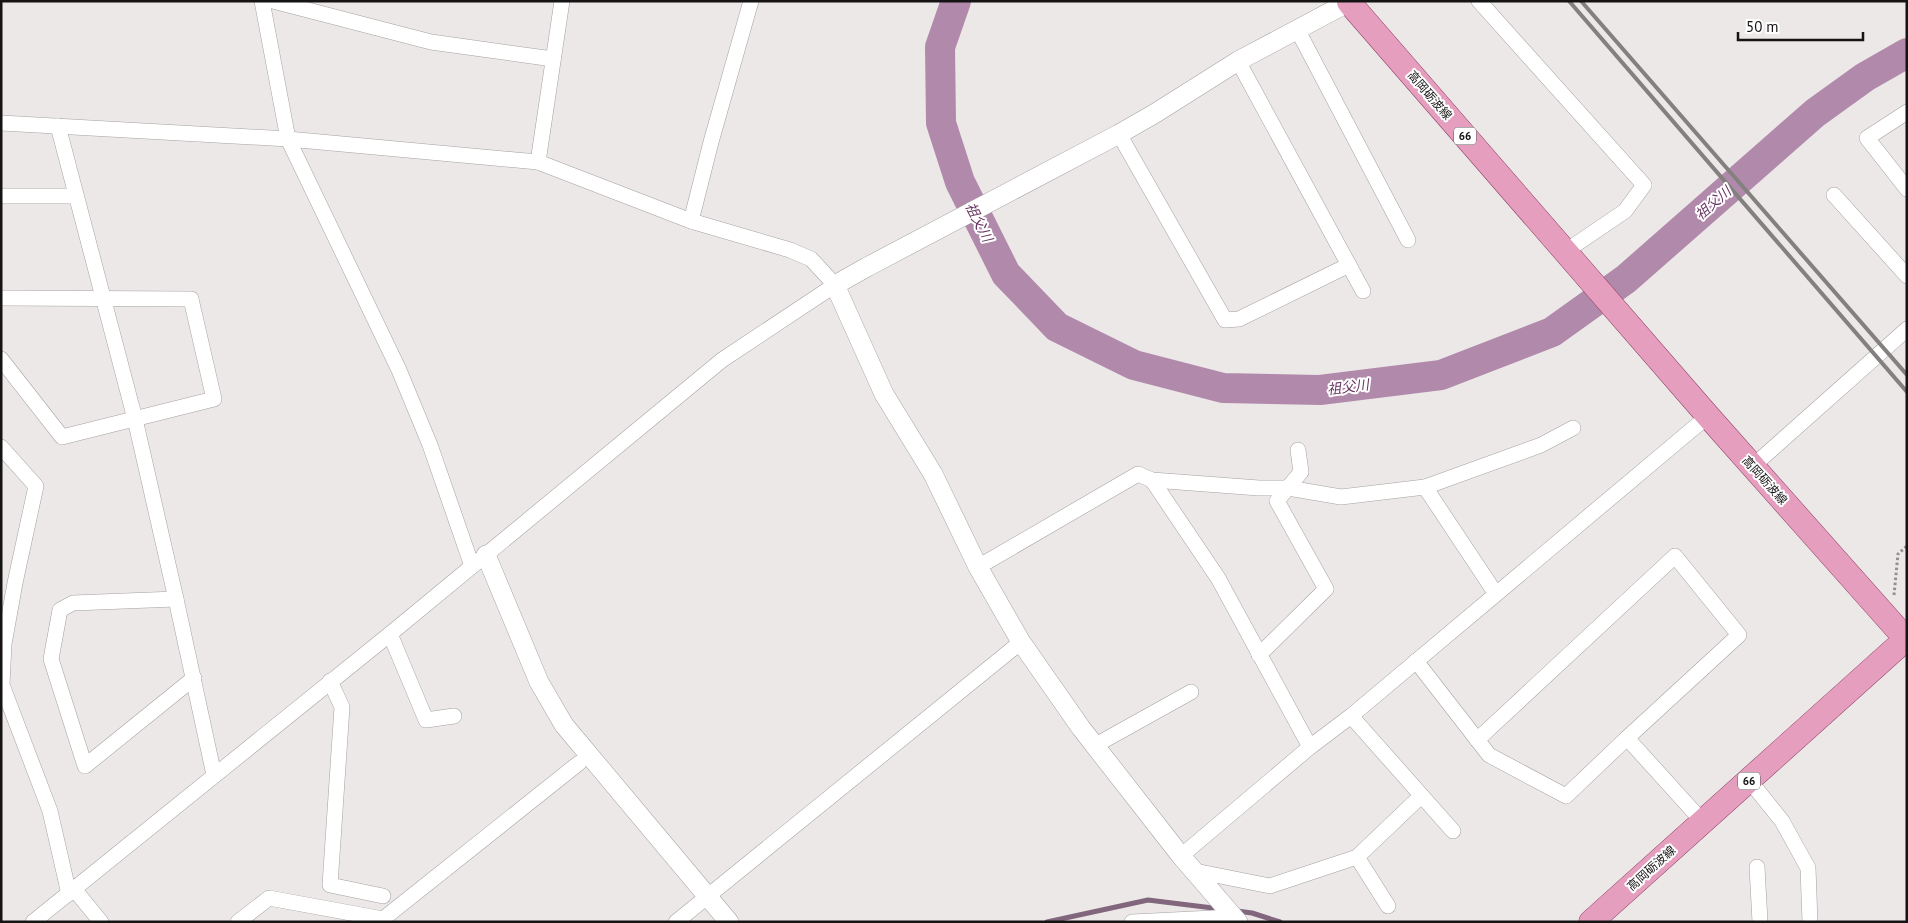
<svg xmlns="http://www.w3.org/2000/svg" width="1908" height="923" font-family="'PT Sans','Noto Sans JP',sans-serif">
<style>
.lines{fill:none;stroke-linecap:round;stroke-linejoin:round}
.stream{stroke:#82667d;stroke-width:5}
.river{stroke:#b18aab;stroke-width:30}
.minor-casing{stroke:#a6a1a1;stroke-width:16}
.tertiary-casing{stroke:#a6a1a1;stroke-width:20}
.primary-casing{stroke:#914466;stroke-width:25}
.path{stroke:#928f8f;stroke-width:3;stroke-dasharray:2.5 2.5;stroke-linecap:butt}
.minor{stroke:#fff;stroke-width:15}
.tertiary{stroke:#fff;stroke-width:19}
.primary{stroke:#e59ebe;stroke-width:24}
.rail{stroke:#848080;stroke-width:4}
.labels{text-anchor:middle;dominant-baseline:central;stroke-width:4;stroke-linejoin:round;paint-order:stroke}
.shield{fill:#fff;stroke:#5b5a5a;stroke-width:1}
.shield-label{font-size:11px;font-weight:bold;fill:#151313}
.street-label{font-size:12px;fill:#151313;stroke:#fff}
.water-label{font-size:14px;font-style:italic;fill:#683562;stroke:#fff}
</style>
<rect width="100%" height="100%" fill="#ede8e8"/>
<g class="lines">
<!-- stream -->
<g class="stream">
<path d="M1237,911L1252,913L1280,922"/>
<path d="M1047,922L1148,900L1221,909"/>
</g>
<!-- river -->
<path class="river" d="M956,1L940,47L941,123L960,182L1006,274L1057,327L1134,365L1223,388L1320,390L1441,375L1552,332L1626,279L1815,113L1865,77L1907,53"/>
<defs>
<g id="minor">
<path d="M262,1L288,139L399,370L430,445L472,566"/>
<path d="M273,1L431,42L553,59"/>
<path d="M1479,1L1644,185L1625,211L1566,251"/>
<path d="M1297,29L1408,240"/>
<path d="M1238,61L1363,291"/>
<path d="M1907,112L1867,138L1907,189"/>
<path d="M1,123L288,139L538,162L691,221L790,250L811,259L835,285L722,360L390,634L33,922"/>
<path d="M58,126L135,419L176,599L214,775"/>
<path d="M1119,134L1225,320L1239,319L1349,265"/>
<path d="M538,162L562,1"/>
<path d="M1834,195L1907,276"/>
<path d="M1,196H76"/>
<path d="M691,221L711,142L751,1"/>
<path d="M1,298L191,299L214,399L62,437L1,359"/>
<path d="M1,447L36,486L15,583L4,644L2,685L50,811L69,894"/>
<path d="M1753,466L1907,329"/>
<path d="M1152,480L1218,578L1310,747"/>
<path d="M1425,487L1541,445L1573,428"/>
<path d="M978,567L1138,474L1152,480L1259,488H1288L1341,497L1425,487L1496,594"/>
<path d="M176,599L73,603L60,610L51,659L85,766L194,678"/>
<path d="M390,634L426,720L454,716"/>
<path d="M1259,655L1326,589L1277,501L1301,472L1298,450"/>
<path d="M1416,661L1489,755L1566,796L1627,738L1703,822"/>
<path d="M330,681L342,707L330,885L383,896"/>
<path d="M1351,716L1453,831"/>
<path d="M1477,740L1675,556L1739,635L1627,738"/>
<path d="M1094,746L1191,692"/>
<path d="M1749,780L1782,821L1808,868L1810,922"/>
<path d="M1181,856L1310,747L1351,716L1708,416"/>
<path d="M1357,857L1388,906"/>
<path d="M1757,867L1760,922"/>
<path d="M1195,871L1270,886L1357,857L1421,796"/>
<path d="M74,889L101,922"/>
<path d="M238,922L269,898L383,919L579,763"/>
<path d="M676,922L1021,642"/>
<path d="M1132,922L1233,917"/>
</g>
<g id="tertiary">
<path d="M486,555L539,682L564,725L729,922"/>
<path d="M1238,922L1181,856L1081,728L1021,642L978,567L933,474L884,394L835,285L867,267L1119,134L1154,114L1238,61L1349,2"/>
</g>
<path id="primary" d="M1351,1L1349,2L1353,7L1708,416L1906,639L1591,922"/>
</defs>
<!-- minor casing -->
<use href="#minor" class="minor-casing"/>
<!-- tertiary casing -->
<use href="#tertiary" class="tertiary-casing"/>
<!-- primary casing -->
<use href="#primary" class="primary-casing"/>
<!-- path -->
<path class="path" d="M1894,595L1898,554L1907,546"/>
<!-- minor -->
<use href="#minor" class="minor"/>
<!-- tertiary -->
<use href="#tertiary" class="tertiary"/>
<!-- primary -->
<use href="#primary" class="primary"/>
<!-- rail -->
<g class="rail">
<path d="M1569,1L1907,392"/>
<path d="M1581,1L1907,375"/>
</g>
</g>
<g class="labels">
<!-- shield labels -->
<g class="shield">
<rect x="1454" y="127.5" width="22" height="17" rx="4"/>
<rect x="1738" y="772.5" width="22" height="17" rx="4"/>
</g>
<g class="shield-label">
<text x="1465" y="136">66</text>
<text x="1749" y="781">66</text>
</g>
<!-- street labels -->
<g class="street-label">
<text transform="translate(1430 95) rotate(49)">高岡砺波線</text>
<text transform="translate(1765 480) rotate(48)">高岡砺波線</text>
<text transform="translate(1651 868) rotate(-42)">高岡砺波線</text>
</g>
<!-- water labels -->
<g class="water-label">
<text transform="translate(1713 203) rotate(-41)">祖父川</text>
<text transform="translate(979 222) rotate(63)">祖父川</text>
<text transform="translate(1348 387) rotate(-7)">祖父川</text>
</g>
</g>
<!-- border -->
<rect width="1908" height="923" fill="none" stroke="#151313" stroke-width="5"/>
<!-- scale -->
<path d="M1738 32v8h125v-8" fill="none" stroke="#151313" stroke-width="2.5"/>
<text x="1746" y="32" font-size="15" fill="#151313" stroke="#ffffff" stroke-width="4" paint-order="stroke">50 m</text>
</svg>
